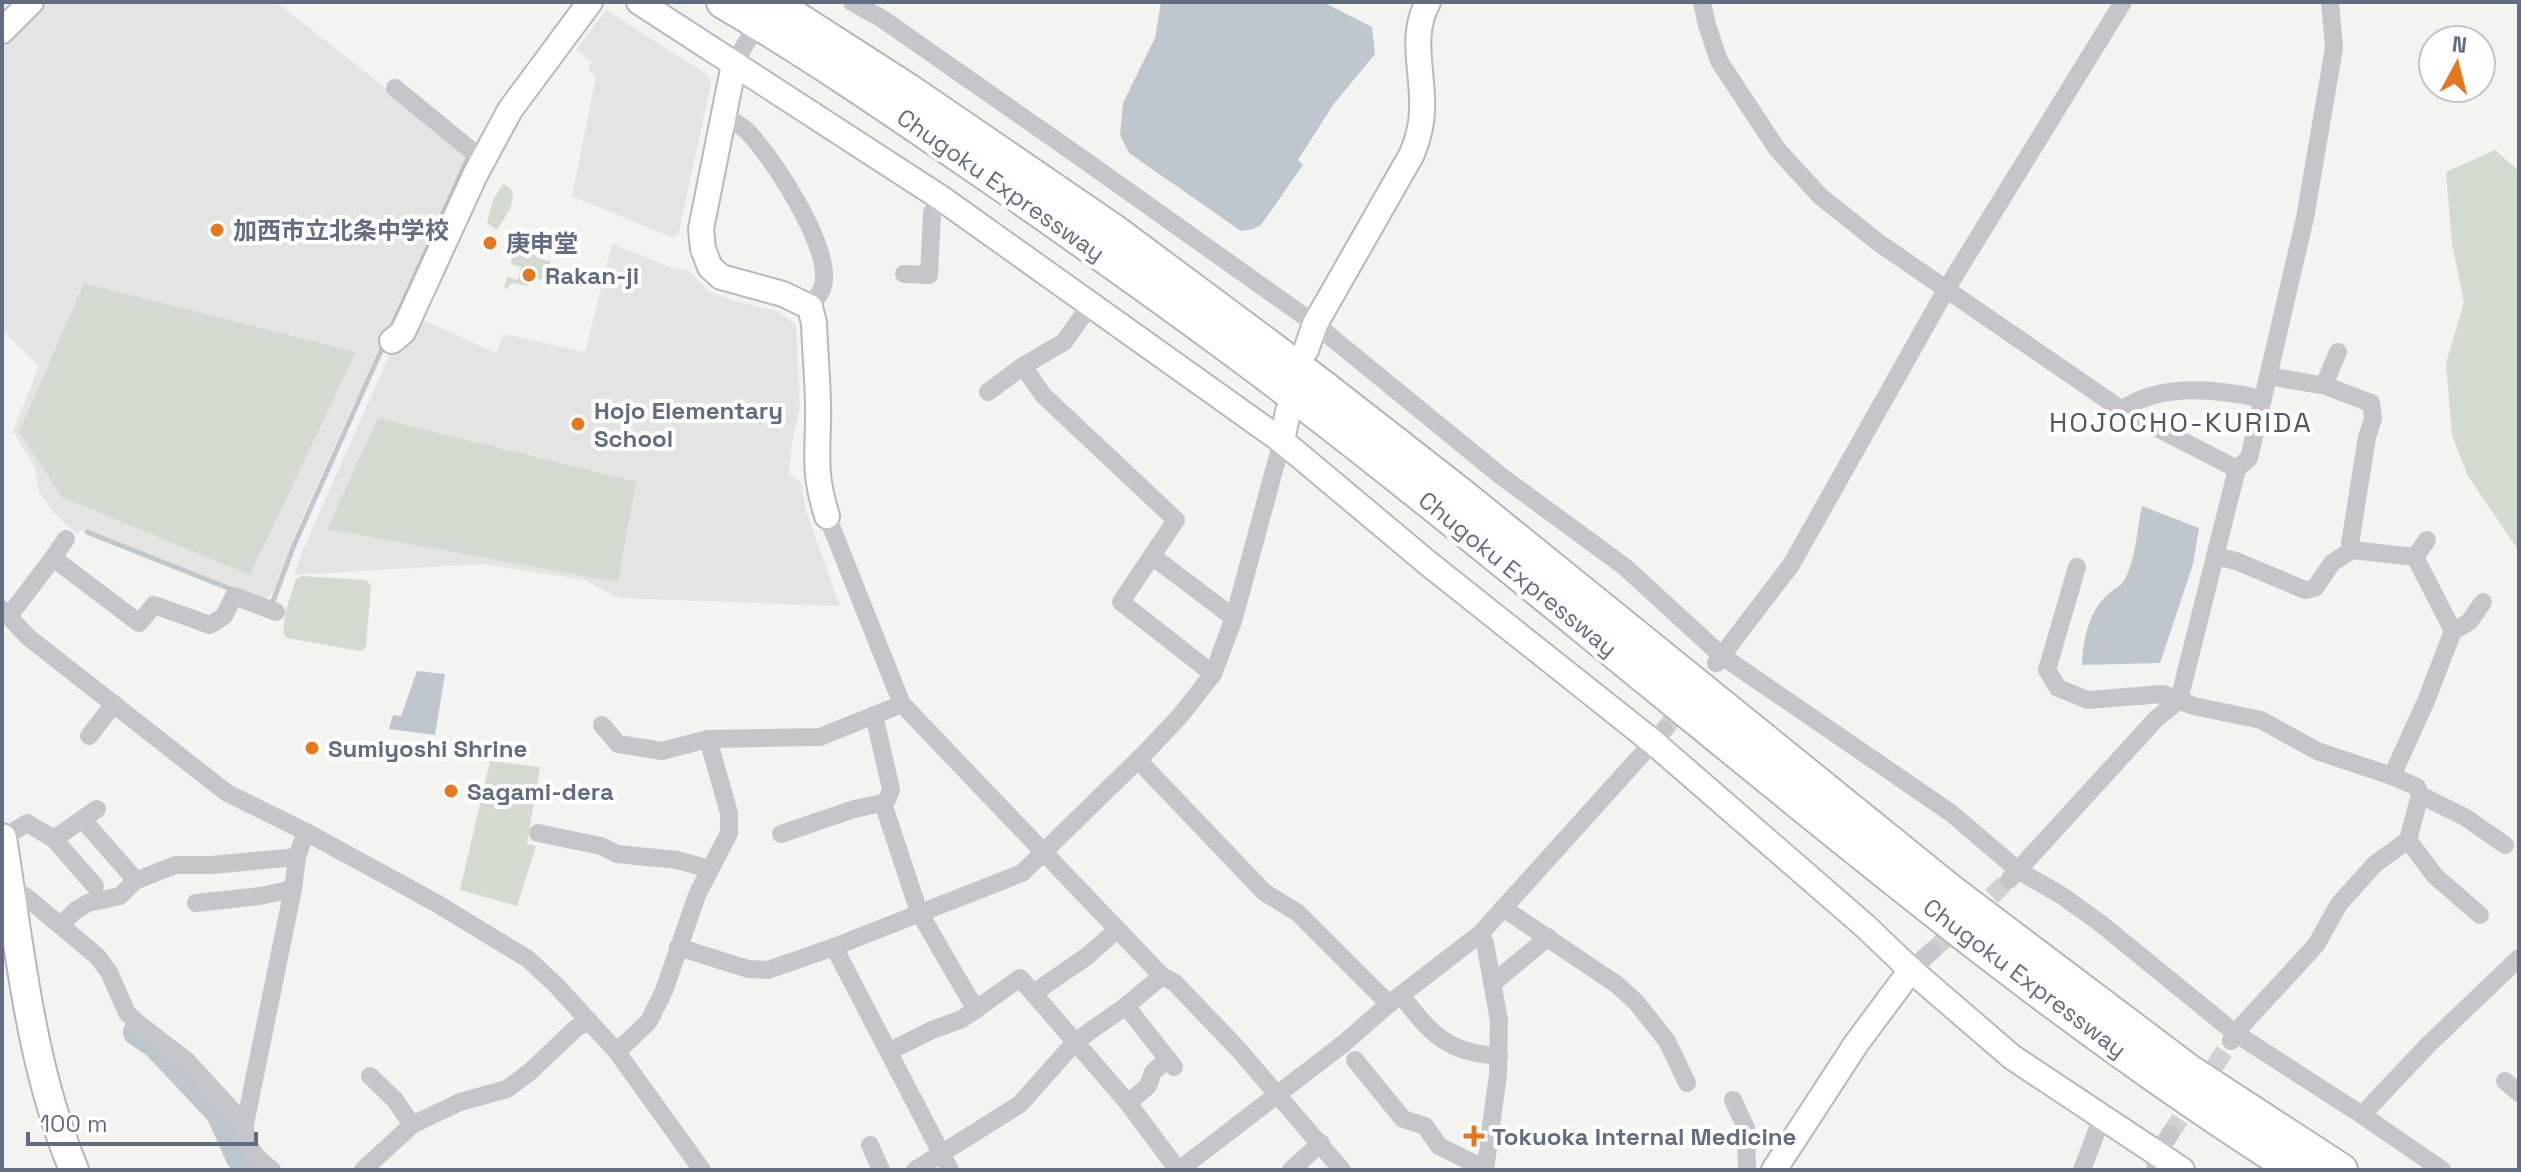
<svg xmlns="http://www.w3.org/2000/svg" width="2521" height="1172" font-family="'Space Grotesk','Noto Sans JP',sans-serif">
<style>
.built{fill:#e4e5e3}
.green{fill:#d3dbd1}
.water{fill:#bfc7ce}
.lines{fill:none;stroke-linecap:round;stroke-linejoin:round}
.stream{stroke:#bfc7ce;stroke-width:5}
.river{stroke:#bfc7ce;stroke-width:28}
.street-tunnel{stroke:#cfd2d4;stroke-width:18;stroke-dasharray:18 9;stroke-linecap:butt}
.secondary-casing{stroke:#b6b9be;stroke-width:28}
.primary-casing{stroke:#b4b7bc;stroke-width:32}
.highway-casing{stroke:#b4b6ba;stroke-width:36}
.street{stroke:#c4c6ca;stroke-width:18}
.secondary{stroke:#fff;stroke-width:24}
.primary{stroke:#fff;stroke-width:28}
.highway{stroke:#fff;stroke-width:32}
.poi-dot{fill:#e7771d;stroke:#fff;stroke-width:3}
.labels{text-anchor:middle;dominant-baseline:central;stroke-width:8;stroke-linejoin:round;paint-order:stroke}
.street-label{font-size:24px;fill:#626d82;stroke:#fff}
.poi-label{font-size:24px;font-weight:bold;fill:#626d82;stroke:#fff;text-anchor:start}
.quarter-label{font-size:28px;letter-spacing:2px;fill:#505867;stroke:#fff}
</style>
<rect width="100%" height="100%" fill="#f3f4f0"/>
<!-- built -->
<g class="built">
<path d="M43,2H276L467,152L294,536L273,592L265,600H261L87,530H81L77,534L54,513L39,492L35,468L13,431L39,366L2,330V43Z"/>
<path d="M606,10L708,75L711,84L678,235L673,238L572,196L596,77L588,68L592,61L576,50Z"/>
<path d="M612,244L673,268L689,271L708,291L735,301L777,311L796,325L800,408L792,442L789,474L801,482L806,511L840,606L618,598L585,580L483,564L294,575L303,550L393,347L404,350L419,318L496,353L504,334L585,352Z"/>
</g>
<!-- green -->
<g class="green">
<path d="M2495,150L2519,171V551L2468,476L2452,435L2446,363L2464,302L2452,244L2446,172Z"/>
<path d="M503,184L510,188L513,193L511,208L497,230L487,223L493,200Z"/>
<path d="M519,245L541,259L550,261V270L542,279L534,280L527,286L515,283L509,285L508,289L504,288L507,277L518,280L521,267L511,264L513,250Z"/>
<path d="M84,283L356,352L250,575L62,497L19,432Z"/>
<path d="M378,418L636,482L618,582L327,529Z"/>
<path d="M301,576L366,580L371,585L366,647L360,651L287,638L283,633L285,613L296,579Z"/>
<path d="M490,761L540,767L527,844L536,846L517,906L460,890Z"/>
</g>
<!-- water -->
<g class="water">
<path d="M1161,2H1323L1372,27L1375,54L1333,105L1298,160L1303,165L1261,225L1253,229L1241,231L1129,153L1120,135L1123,103L1155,38Z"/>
<path d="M2142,506L2199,528L2193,564L2160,663L2082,665C2083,640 2088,614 2106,596C2112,590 2121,587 2125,579C2136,558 2137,529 2142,506Z"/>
<path d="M417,671L445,674L435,735L389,729L393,715L401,716Z"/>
</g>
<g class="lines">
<!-- stream -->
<g class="stream">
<path d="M391,328L469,155"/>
<path d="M87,532L233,590"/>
<path d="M268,604L273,601L294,545L384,344"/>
</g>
<!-- river -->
<path class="river" d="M137,1032L156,1045L220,1113L240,1158L253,1170"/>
<!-- street-tunnel -->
<g class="street-tunnel">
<path d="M1664,730L1716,664"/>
<path d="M1932,951L2009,880"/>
<path d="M2170,1134L2231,1041"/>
</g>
<defs>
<g id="secondary">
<path d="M639,2L941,198L1282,441L1429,564L1653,742L1865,926L1911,970L2012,1057L2182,1170"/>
<path d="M2,31L31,2"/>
<path d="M734,64L701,229L703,249L710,267L721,277L783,294L810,307L814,323C815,356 819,390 818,423C817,461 815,478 827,516"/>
<path d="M392,341L403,332L475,175L510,110L590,2"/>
<path d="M1306,350L1315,324L1412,154C1418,139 1422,126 1422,110C1424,73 1409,37 1428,2"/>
<path d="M1282,441L1288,411"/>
<path d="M1774,1170L1856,1044L1911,970"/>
</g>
<path id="primary" d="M2,838C20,950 30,1064 74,1170"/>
<g id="highway">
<path d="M723,2C817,57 906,119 995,180C1103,255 1211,331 1314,411C1421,493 1525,579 1629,664C1845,840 2060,1021 2296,1170"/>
<path d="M771,2L911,92L1114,231L1322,386L1459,493L1948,889L2189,1071L2341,1170"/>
</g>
</defs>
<!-- secondary casing -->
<use href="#secondary" class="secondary-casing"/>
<!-- primary casing -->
<use href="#primary" class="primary-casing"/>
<!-- highway casing -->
<use href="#highway" class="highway-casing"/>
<!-- street -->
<g class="street">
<path d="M852,2L881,18L1087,162L1315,324L1501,476L1625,567L1722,656L1951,813L2019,871L2061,895L2100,923L2235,1033L2362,1115L2442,1170"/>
<path d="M1702,2L1707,25L1719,61L1777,149L1820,196L1879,243L2122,410L2237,469"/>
<path d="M734,64L749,38"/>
<path d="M395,88L483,160"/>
<path d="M724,116C732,121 743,126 749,133C775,162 827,241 824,280C824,290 816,299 810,307"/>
<path d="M904,274L929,275L932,213L941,198"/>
<path d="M1023,366L1043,395L1176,520L1121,602L1213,674"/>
<path d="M2268,376L2326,386L2371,403L2373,419L2367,437L2350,544L2352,550"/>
<path d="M2324,385L2338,352"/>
<path d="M988,392L1023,366L1064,342L1091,304"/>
<path d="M2122,410C2160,382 2219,389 2263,399"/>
<path d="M827,516L902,704L1162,976L1175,983L1238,1049L1342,1170"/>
<path d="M1152,556L1234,618"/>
<path d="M2215,556L2236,561L2305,590L2315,588L2332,563L2352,550L2415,557L2453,631L2426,701L2392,776"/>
<path d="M2415,557L2427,540"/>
<path d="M53,558L66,539"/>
<path d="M2077,567L2047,670L2058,688L2088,700L2163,694L2194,706L2261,720L2317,751L2392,776L2417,787L2420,795L2465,817L2505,845"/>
<path d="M2,609L28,637L227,793L306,832L436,903L528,959L556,985L617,1052L702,1170"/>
<path d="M9,616L53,558L139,623L154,605L210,625L224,616L234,596L276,612"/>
<path d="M2453,631L2469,622L2483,602"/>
<path d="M1716,663L1791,565L1947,288L2123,2"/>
<path d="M874,715L891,789L888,798L883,803L919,912L976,1010"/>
<path d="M602,725L618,744L662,751L708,739"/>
<path d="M89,736L114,704"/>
<path d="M1138,760L1264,892L1298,913L1389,1004"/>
<path d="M83,820L133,877"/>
<path d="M538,833L601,846L617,854L677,860L710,869"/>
<path d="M781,834L854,809L883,803"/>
<path d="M2,839L27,823L54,839L95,886"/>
<path d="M54,839L97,809"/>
<path d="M2408,840L2435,876L2480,915"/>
<path d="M2009,880L2156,719L2179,700L2237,469L2249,458L2305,218L2334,48L2330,2"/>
<path d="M9,887L25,896L98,957L109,972L127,1013L140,1025L187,1061L245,1124"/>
<path d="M196,903L260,896L293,889"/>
<path d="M1503,908L1616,984L1636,1002L1667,1041L1687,1083"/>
<path d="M61,925L76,910L88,903L120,896L135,881L175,865H212L297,857"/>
<path d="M1480,934L1485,943L1499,1020L1498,1075L1485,1170"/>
<path d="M678,947L748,969L768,970L834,947L1022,873L1144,754L1180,716L1213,674L1234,618L1282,441"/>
<path d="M834,947L950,1170"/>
<path d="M1911,970L1932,951"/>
<path d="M1492,984L1548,937"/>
<path d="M1035,992L1086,957L1117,930"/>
<path d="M1401,995C1431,1034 1447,1053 1499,1056"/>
<path d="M1126,1006L1174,1067"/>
<path d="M2231,1041L2235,1033L2316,945L2339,904L2375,864L2408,840L2420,795"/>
<path d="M890,1051L932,1030L962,1019L1020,978L1128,1103L1178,1170"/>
<path d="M617,1052L649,1021L664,991L697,895L729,833V813L708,739L820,737L902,704"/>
<path d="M1355,1060L1403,1119L1425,1126L1439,1146L1485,1169"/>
<path d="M370,1076L395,1100L412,1125"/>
<path d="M2505,1081L2519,1093"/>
<path d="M1733,1100L1746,1128L1747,1170"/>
<path d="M1128,1103L1148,1086L1153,1072L1168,1059"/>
<path d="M2362,1115L2429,1044L2519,958"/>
<path d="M870,1145L881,1170"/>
<path d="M272,1170C255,1157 245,1146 245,1124L293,889L297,857L306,832"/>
<path d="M363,1170L412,1125L460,1102L507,1089L531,1071L576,1028L589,1021"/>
<path d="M915,1170L1020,1104L1076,1041L1126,1006L1162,976"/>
<path d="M1179,1170L1343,1044L1389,1004L1480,934L1664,730"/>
<path d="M1291,1170L1321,1143"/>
<path d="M2082,1170L2102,1117"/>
<path d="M2155,1170L2157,1154L2170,1134"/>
</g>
<!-- secondary -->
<use href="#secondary" class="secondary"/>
<!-- primary -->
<use href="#primary" class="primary"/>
<!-- highway -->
<use href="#highway" class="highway"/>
</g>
<!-- markers -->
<g class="poi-dot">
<circle cx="217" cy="230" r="8"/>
<circle cx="490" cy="243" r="8"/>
<circle cx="529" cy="275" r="8"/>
<circle cx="578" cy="424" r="8"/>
<circle cx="312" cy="748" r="8"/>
<circle cx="451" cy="791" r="8"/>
<path d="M1470 1124h8v8h8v8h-8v8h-8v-8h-8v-8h8z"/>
</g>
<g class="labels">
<!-- street labels -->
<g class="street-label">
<text transform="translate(1001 185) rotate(35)">Chugoku Expressway</text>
<text transform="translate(1518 574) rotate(39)">Chugoku Expressway</text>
<text transform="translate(2025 978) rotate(37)">Chugoku Expressway</text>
</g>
<!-- poi labels -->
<g class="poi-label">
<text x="233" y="230">加西市立北条中学校</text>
<text x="506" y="243">庚申堂</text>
<text x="545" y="275">Rakan-ji</text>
<text x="594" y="410">Hojo Elementary<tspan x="594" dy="28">School</tspan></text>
<text x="328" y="748">Sumiyoshi Shrine</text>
<text x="467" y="791">Sagami-dera</text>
<text x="1492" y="1136">Tokuoka Internal Medicine</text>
</g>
<!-- quarter labels -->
<g class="quarter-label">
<text x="2181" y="422">HOJOCHO-KURIDA</text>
</g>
</g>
<!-- border -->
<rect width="2521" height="1172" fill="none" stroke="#626d82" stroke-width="8"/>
<!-- north arrow -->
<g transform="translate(2457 64) rotate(7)"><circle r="38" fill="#ffffff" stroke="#c0c5cd" stroke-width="2"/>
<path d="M0-6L14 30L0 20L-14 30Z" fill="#e7771d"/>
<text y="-12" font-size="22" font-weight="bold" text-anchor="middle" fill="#626d82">N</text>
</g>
<!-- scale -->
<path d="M28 1132v12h228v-12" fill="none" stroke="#626d82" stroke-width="4"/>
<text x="40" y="1132" font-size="24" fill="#626d82" stroke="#ffffff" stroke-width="6" paint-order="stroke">100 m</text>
</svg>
